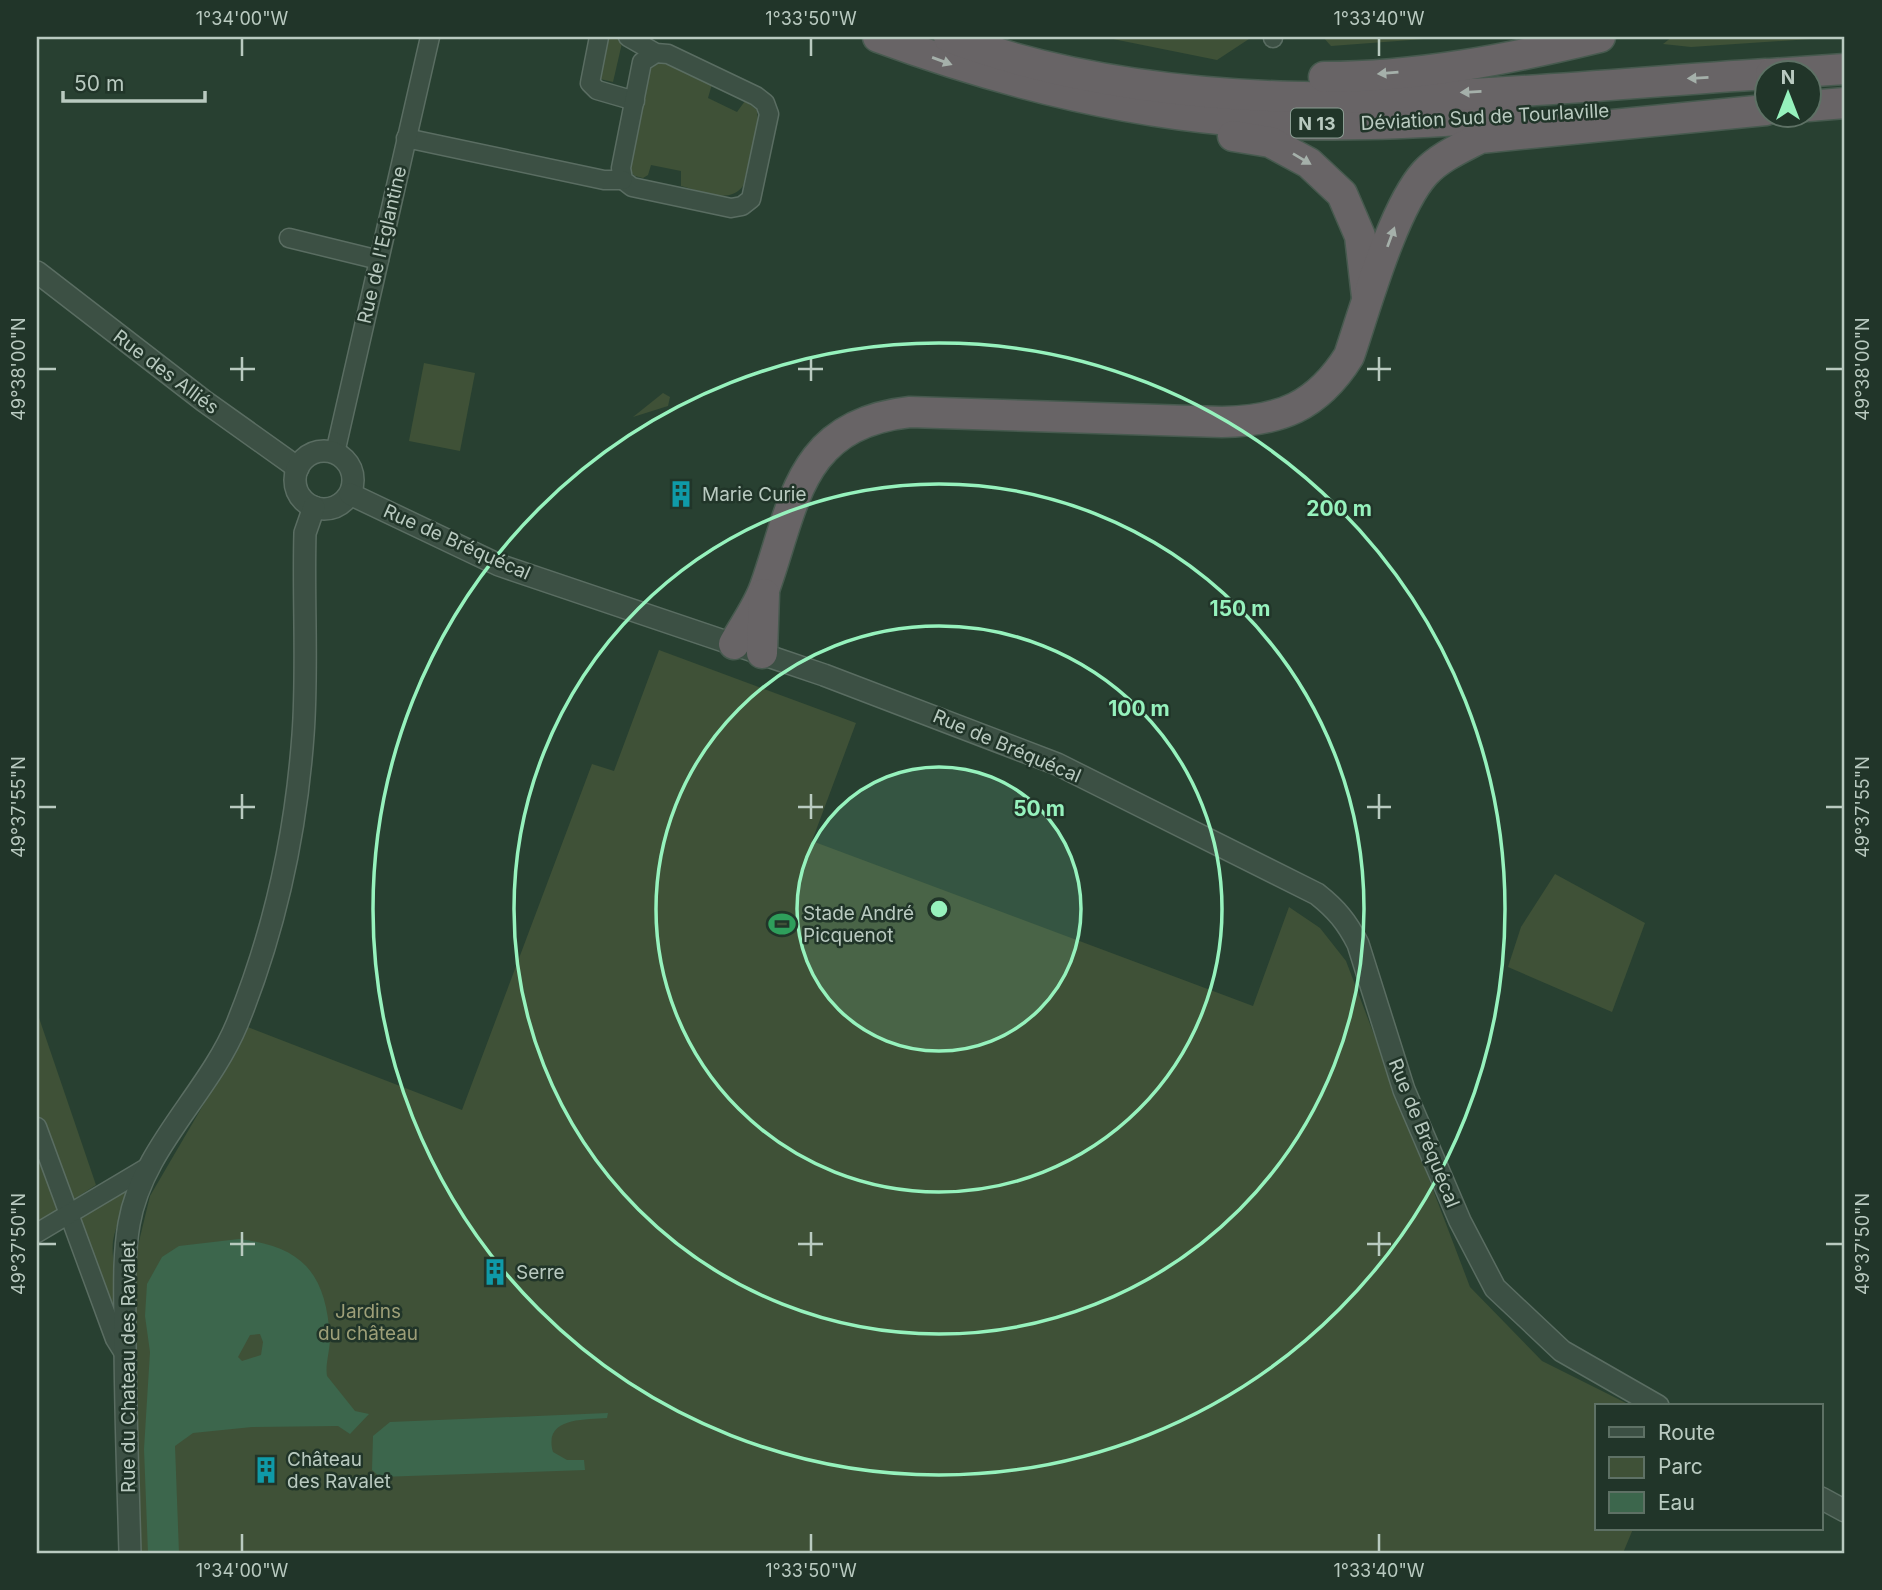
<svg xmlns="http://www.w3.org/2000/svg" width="1882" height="1590" font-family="Inter,sans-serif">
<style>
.green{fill:#3f5137}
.water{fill:#3c664c;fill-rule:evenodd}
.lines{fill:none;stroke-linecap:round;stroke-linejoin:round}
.minor-casing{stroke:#5a6d62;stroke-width:21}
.tertiary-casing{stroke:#5a6d62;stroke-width:24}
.trunk-casing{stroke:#475a4f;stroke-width:33}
.minor{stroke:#3c5044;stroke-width:18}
.tertiary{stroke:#3c5044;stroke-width:21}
.trunk{stroke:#686466;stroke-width:30}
.oneway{fill:#a5b0aa}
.ticks{fill:none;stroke:#b9cac0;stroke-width:2.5}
.ring{fill:none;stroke:#96f2bd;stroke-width:3.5}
.labels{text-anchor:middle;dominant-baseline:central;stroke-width:5;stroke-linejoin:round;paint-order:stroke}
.shield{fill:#213529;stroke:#8b9d93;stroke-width:2}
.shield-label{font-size:18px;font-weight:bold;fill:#b9cac0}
.street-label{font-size:19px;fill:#b9cac0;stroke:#213529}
.poi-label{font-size:19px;fill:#b9cac0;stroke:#213529;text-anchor:start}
.park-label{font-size:19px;fill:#9d9f78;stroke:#213529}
.centre{fill:#96f2bd;stroke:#213529;stroke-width:3.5}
.ring-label{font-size:21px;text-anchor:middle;font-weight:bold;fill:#96f2bd;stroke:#213529;stroke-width:5;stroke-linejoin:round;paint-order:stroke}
.neatline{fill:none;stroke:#b9cac0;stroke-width:2.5}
.ticks-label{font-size:18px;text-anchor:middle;fill:#b9cac0}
</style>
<rect width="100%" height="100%" fill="#284031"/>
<!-- green -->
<g class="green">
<path d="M603,37H616L622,43L613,82L596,78Z"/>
<path d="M1103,37H1252L1217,60Z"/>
<path d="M1323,37H1451L1331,46Z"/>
<path d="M1672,37H1841L1691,47L1663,44Z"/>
<path d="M658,63H666L712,84L708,98L737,112L745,101L757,110L758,121L743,186C729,205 701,191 681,186V171L651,165L648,175L643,178L635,176L628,170L649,70Z"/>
<path d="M424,363L475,373L460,451L409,441Z"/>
<path d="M663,393L670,397L668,406L633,417Z"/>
<path d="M659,650L856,723L812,841L1253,1006L1289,907L1320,928L1346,961L1470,1287L1542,1361L1632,1406H1597V1529H1633L1623,1553H139L135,1258L150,1196L226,1066L245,1026L462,1110L592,764L614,771Z"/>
<path d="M1555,874L1645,923L1612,1012L1508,967L1521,927Z"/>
<path d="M37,1012L96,1185L37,1223Z"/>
<path d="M135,1185C128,1202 116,1222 113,1241C110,1268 125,1296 116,1321L77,1216Z"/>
</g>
<!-- water -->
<g class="water">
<path d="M239,1239C304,1247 326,1274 330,1338C330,1351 325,1364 327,1376L355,1411L369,1414L350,1434L338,1426L252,1427L193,1433L175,1446L179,1553H148L144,1449L150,1352L145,1316L147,1284L162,1257L179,1246ZM260,1334L263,1342L261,1355L242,1361L238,1357L250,1335Z"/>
<path d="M608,1413L607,1418C584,1420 543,1417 553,1452L567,1460H584L585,1470L380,1477L372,1470L373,1436L390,1422Z"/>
</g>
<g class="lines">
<defs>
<g id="minor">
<path d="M599,37L590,83L597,90L635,101"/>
<path d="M628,37L656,53L668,54L756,96L765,103L769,114L751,199L742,206L731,208L632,187L623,180L621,168L642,62L656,53"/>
<path d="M1273,38V37"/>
<path d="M406,138L604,180H623"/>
<path d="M289,238L379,260"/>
<path d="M335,453L430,37"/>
<path d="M37,1127L115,1339L125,1355"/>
<path d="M37,1233L148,1167"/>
</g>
<g id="tertiary">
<path d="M37,272L204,401L298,468"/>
<circle cx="324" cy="480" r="29"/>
<path d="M350,494L499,565L824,675L1057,764L1317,894C1336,909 1347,922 1358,944L1404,1090L1460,1221L1495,1288L1562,1351L1658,1406"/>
<path d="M1821,1498L1845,1511"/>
<path d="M130,1553C128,1479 125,1404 125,1330C125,1295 123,1259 129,1224C142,1148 208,1094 237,1024C274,933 296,833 303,735C308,668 303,601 305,533L314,507"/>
</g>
<g id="trunk">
<path d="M878,37C992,79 1107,109 1229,120C1322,129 1418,123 1510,117"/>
<path d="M949,37C1203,133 1502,90 1766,74"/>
<path d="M1771,74L1845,69"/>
<path d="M1324,77C1417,77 1510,59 1600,37"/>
<path d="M1808,106L1845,103"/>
<path d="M1233,136L1270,142L1309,163L1342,194L1360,236L1367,297"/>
<path d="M734,644C744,626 758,607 765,587C795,502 799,424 910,412L1222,422C1280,421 1317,407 1349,356C1365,309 1393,208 1425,173C1440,157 1461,148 1480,138L1766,110"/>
<path d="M762,653L764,594"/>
</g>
</defs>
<!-- minor casing -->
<use href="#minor" class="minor-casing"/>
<!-- tertiary casing -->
<use href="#tertiary" class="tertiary-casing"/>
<!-- trunk casing -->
<use href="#trunk" class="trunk-casing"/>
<!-- minor -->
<use href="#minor" class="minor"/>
<!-- tertiary -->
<use href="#tertiary" class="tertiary"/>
<!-- trunk -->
<use href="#trunk" class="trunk"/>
</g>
<!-- one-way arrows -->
<defs><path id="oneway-solid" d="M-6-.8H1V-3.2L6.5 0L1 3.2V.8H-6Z" transform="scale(1.75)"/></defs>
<g class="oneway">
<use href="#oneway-solid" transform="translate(942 61) rotate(20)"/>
<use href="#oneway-solid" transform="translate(1388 73) rotate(175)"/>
<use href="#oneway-solid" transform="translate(1698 78) rotate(177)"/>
<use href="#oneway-solid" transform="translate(1471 92) rotate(177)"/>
<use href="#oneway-solid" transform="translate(1302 159) rotate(31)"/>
<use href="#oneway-solid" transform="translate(1391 237) rotate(-70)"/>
</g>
<!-- ticks -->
<path class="ticks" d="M242,38V56M811,38V56M1379,38V56M242,357V381M811,357V381M1379,357V381M38,369H56M230,369H255M798,369H823M1367,369H1391M1826,369H1843M242,794V819M811,794V819M1379,794V819M38,807H56M230,807H255M798,807H823M1367,807H1391M1826,807H1843M242,1232V1256M811,1232V1256M1379,1232V1256M38,1244H56M230,1244H255M798,1244H823M1367,1244H1391M1826,1244H1843M242,1534V1552M811,1534V1552M1379,1534V1552"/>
<!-- distance rings -->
<circle cx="939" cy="909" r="142" fill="#96f2bd" fill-opacity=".12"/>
<g class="ring">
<circle cx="939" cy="909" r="142"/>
<circle cx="939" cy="909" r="283"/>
<circle cx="939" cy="909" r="425"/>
<circle cx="939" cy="909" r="566"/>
</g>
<!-- icons -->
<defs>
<symbol id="building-bare" viewBox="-9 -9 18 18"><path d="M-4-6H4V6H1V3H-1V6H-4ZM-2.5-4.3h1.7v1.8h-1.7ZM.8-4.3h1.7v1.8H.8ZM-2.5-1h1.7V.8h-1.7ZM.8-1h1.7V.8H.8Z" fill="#0f9aa8" stroke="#213529" stroke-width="2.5" paint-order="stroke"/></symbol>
<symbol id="stadium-bare" viewBox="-9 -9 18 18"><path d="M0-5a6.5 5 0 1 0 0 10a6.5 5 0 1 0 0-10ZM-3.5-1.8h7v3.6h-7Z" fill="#2e9e5b" stroke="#213529" stroke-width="2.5" paint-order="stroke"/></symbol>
</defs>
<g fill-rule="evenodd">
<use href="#building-bare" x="662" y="475" width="38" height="38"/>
<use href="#stadium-bare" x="763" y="905" width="38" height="38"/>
<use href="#building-bare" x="476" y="1253" width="38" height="38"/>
<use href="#building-bare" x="247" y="1451" width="38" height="38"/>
</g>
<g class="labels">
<!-- shield labels -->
<rect class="shield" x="1291" y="108.5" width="52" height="29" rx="5"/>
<g class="shield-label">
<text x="1317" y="123">N 13</text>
</g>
<!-- street labels -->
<g class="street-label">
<text transform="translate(1485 117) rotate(-3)">Déviation Sud de Tourlaville</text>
<text transform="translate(382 245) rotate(-77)">Rue de l'Eglantine</text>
<text transform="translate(166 372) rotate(37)">Rue des Alliés</text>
<text transform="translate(457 542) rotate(24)">Rue de Bréquécal</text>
<text transform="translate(1007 746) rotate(23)">Rue de Bréquécal</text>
<text transform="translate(1424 1133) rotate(68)">Rue de Bréquécal</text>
<text transform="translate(128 1367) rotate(-90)">Rue du Chateau des Ravalet</text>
</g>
<!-- poi labels -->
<g class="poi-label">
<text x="702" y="494">Marie Curie</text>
<text x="803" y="913">Stade André<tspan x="803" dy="22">Picquenot</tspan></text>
<text x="516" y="1272">Serre</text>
<text x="287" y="1459">Château<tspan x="287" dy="22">des Ravalet</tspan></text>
</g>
<!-- park labels -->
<g class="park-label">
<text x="368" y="1311">Jardins<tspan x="368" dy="22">du château</tspan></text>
</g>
</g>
<circle cx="939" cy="909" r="10" class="centre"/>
<g class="ring-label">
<text x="1339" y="516">200 m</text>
<text x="1240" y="616">150 m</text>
<text x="1139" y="716">100 m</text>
<text x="1039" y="816">50 m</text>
</g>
<!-- border -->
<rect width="1882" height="1590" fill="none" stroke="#213529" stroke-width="77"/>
<!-- legend -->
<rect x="1595" y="1404" width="228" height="126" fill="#213529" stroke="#5e7165" stroke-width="2"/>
<rect x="1609" y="1427" width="35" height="10" fill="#3c5044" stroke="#5e7165" stroke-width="2"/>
<text x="1658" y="1440" font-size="21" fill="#b9cac0">Route</text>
<rect x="1609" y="1457" width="35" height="21" fill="#3f5137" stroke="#5e7165" stroke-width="2"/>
<text x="1658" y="1474" font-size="21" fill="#b9cac0">Parc</text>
<rect x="1609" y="1492" width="35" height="21" fill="#3c664c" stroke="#5e7165" stroke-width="2"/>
<text x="1658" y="1510" font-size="21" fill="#b9cac0">Eau</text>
<!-- north arrow -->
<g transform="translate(1788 94)"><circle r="33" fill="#213529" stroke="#5e7165" stroke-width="2"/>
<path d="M0-5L12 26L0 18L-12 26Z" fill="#96f2bd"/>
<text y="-10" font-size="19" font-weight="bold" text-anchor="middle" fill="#b9cac0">N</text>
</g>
<!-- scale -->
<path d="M63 91v10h142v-10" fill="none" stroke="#b9cac0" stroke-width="3.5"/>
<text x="74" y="91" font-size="21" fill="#b9cac0" stroke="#213529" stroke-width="5" paint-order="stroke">50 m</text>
<rect x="38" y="38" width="1805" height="1514" class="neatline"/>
<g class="ticks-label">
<text x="242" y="25">1°34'00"W</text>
<text x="811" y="25">1°33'50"W</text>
<text x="1379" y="25">1°33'40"W</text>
<text transform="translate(19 369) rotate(-90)" y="6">49°38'00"N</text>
<text transform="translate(1863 369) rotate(-90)" y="6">49°38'00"N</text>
<text transform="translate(19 807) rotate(-90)" y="6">49°37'55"N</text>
<text transform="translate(1863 807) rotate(-90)" y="6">49°37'55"N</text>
<text transform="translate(19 1244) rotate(-90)" y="6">49°37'50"N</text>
<text transform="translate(1863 1244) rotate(-90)" y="6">49°37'50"N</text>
<text x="242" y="1577">1°34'00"W</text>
<text x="811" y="1577">1°33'50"W</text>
<text x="1379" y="1577">1°33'40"W</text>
</g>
</svg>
